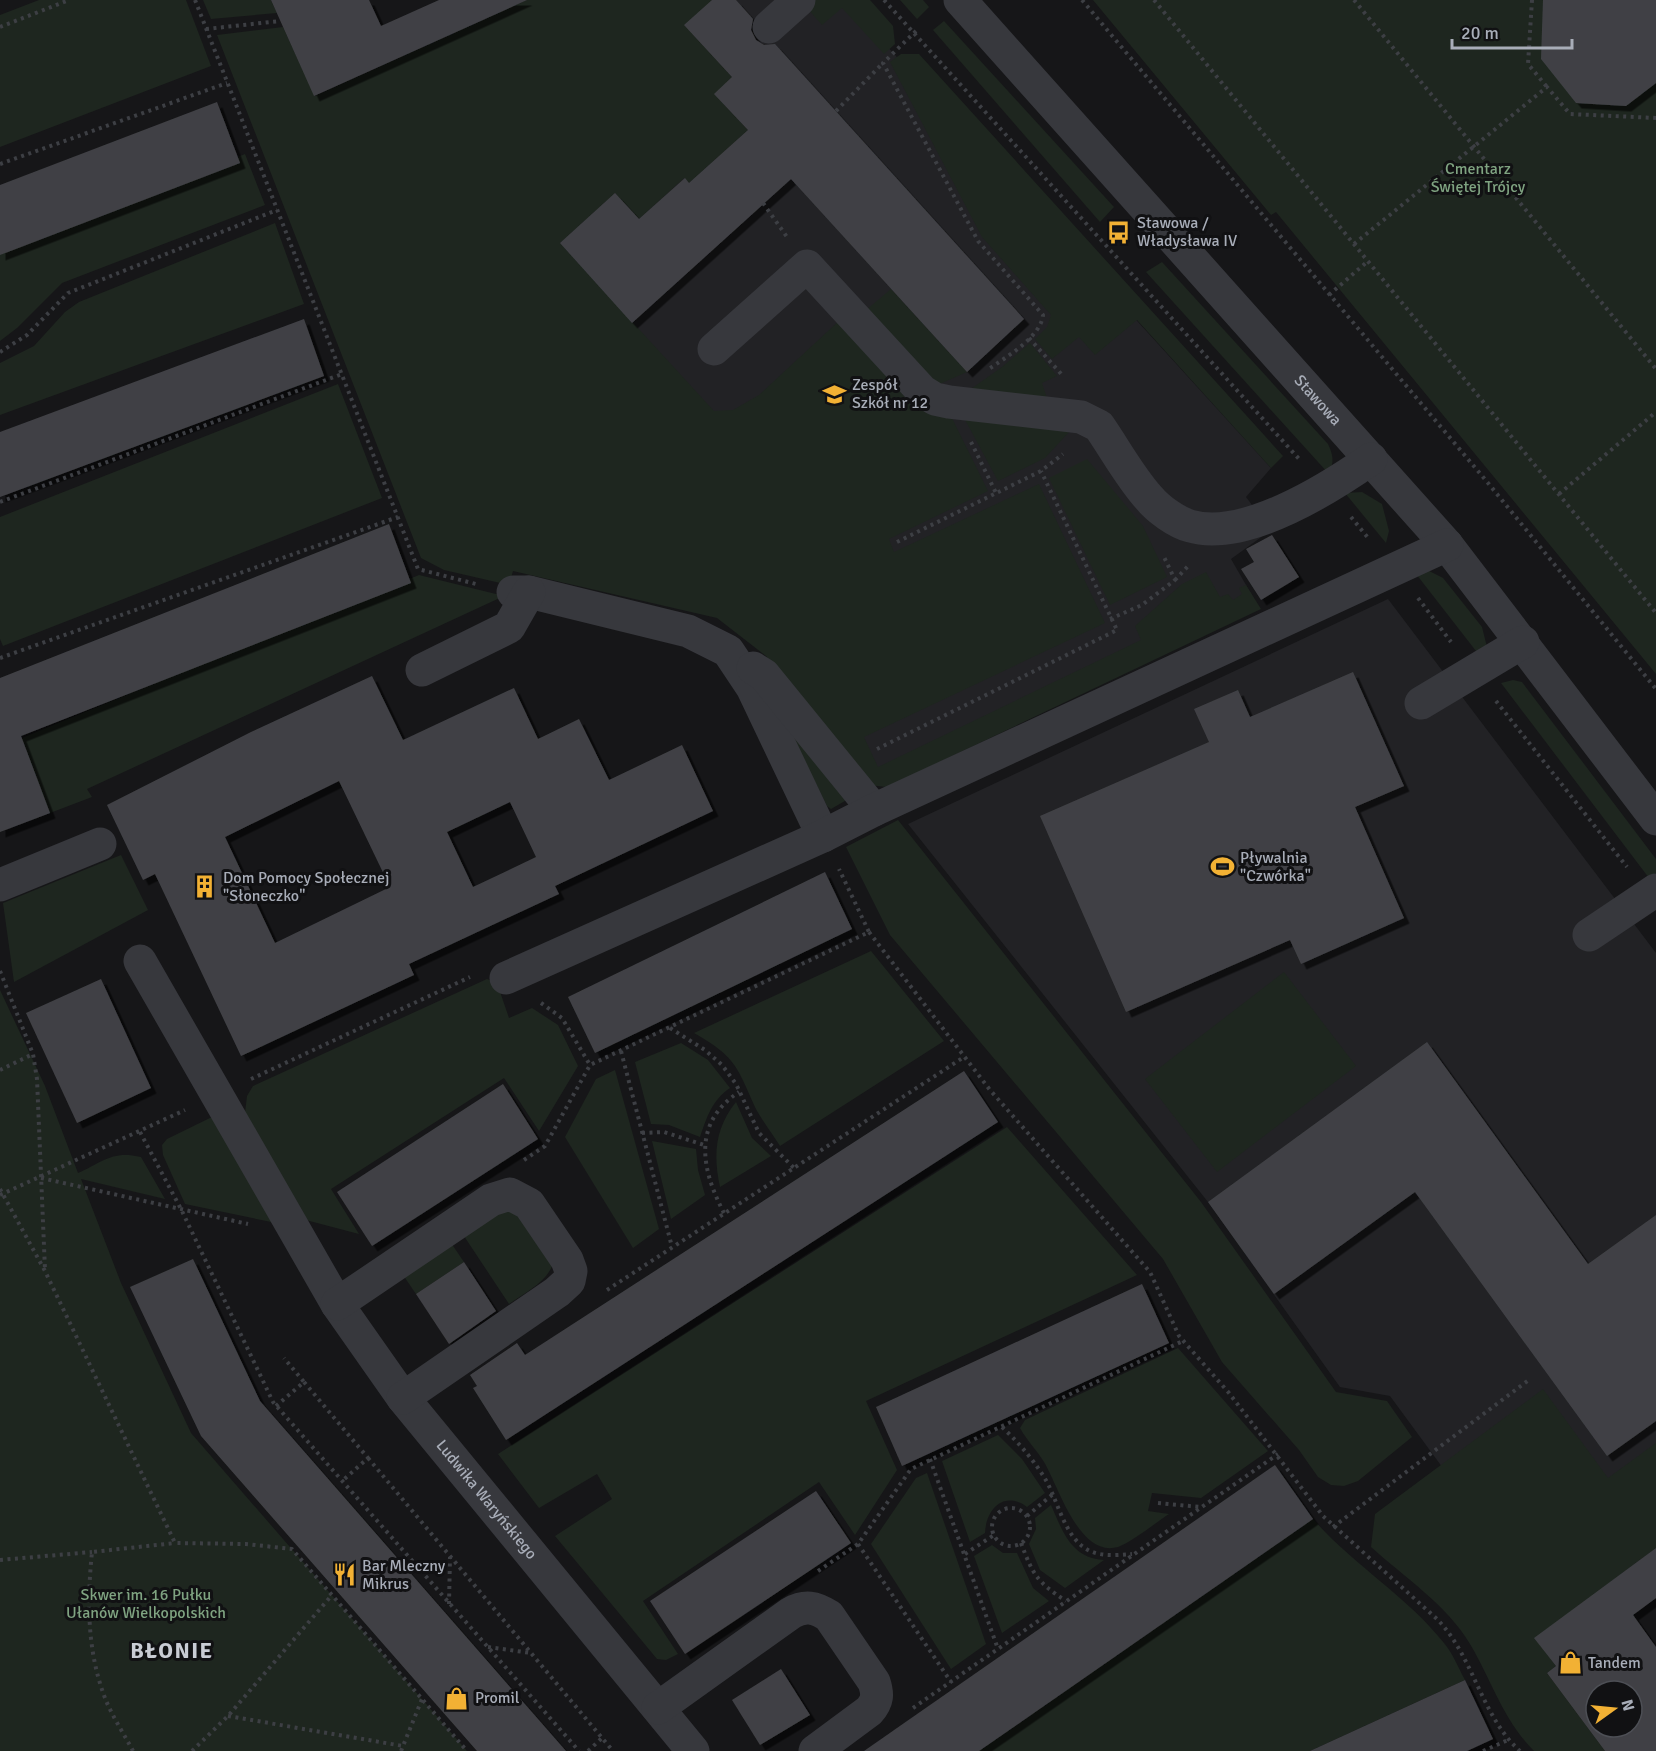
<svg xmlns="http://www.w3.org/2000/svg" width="1656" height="1751" font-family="Signika,sans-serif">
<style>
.built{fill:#222225}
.green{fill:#1e261f}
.building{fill:#404145;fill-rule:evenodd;filter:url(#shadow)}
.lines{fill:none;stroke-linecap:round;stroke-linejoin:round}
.path{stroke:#3d3f44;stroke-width:4;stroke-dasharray:3 4.5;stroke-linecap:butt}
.minor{stroke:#37383d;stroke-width:33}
.labels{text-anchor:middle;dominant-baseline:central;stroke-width:6;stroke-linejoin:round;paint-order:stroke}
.park-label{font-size:16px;fill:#7fa381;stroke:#111113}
.poi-label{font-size:16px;fill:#a8adb8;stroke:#111113;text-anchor:start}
.street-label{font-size:16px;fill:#a8adb8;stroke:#111113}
.district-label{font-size:22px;font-weight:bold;letter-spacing:1.5px;fill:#c9ccd4;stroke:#111113}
</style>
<defs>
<filter id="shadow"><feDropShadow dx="5.5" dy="5.5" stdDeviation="0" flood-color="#0009"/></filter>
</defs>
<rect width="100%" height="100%" fill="#161618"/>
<!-- built -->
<g class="built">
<path d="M527,0H845L1271,468L1246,497L1271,530L1231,559L1257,604L877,785L345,83Z"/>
<path d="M1388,599L1656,953V1548L1556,1622L1390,1396L1340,1387L1208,1202L908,824Z"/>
</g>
<!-- green -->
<g class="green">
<path d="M39,0H186L211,66L0,147V15Z"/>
<path d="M203,0H271L277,13L211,19Z"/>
<path d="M527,0H712L685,25L732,77L715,94L748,130L689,183L684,178L639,219L615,193L560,243L714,411L733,410L759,395L841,319L950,414L988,491L889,539L894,552L1039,484L1105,623L864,737L878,767L1141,640L1135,626L1182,584L1206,572L1220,597L1228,594L1233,600L1242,594L1239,588L1246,585L1261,609L908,777L886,787L869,785L766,656L717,618L513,571L509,585L444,570L421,558L217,35L283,27L315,96Z"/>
<path d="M812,0H870L893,26L895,44L884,54L842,8L822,25L806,7Z"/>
<path d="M900,0H923L929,7L917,19Z"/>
<path d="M1093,0H1656V674L1276,212L1271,215Z"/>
<path d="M944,21L1114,207L1100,222L933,30Z"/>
<path d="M901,54H919L1283,456L1271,468L1137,320L1095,355L1079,337L1052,359L1035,339L1047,327L1051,315L982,237L890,62Z"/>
<path d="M245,154L265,205L62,283L17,328L0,341V250Z"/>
<path d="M275,223L304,304L0,415V363L34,346L65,312L79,302Z"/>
<path d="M1162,262L1328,444C1333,455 1335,463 1328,473L1146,272Z"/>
<path d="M891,289L967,372L935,386L865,311Z"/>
<path d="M1030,343L1057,376L1042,383L1048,401L968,391L1002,367Z"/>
<path d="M338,384L382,498L3,646L0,639V517Z"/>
<path d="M962,414L1071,430L1045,458L998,481Z"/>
<path d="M1087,459L1143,526L1167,577L1110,605L1049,478Z"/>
<path d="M1362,492L1382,504L1389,531L1386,543L1345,493Z"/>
<path d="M1413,570H1427L1443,578L1482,627L1488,651L1483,660Z"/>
<path d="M419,575L504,596L87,789L92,797L50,813L32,767L0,747Z"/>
<path d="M1513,680L1522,682L1656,859V873L1649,878L1501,683Z"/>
<path d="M778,708L850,798L831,809L827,806Z"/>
<path d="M898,820L1201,1202L1336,1392L1387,1401L1412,1437L1358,1481L1344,1486L1331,1485L1318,1477L1299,1450L1222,1362L1163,1259L890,935L846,847Z"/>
<path d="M121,855L148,910L14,982L3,903Z"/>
<path d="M871,951L944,1041L780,1146C773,1135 764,1123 757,1111C737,1068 738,1058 694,1033Z"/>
<path d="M1284,972L1356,1066L1217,1172L1145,1079Z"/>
<path d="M487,979L497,983L509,1018L532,1008L558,1025L578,1066L539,1131L504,1078L331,1189L359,1234L302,1219L245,1113L247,1096L253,1086Z"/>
<path d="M0,990L45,1086L78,1173C103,1162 112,1150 141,1157L165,1199L81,1179L121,1283L191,1433L467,1751H0Z"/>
<path d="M681,1043L708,1060L730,1088C712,1100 707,1117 700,1137L669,1125L651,1124L635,1062Z"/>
<path d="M615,1070L659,1229L633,1248L565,1137L596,1079Z"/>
<path d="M736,1102L752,1138L771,1156L720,1187C713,1155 715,1128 736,1102Z"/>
<path d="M214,1116L276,1223L185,1204L163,1155L162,1145L167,1139Z"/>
<path d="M1007,1127L1137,1275L866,1401L897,1470L855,1535L819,1482L643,1601L678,1654L666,1660L657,1659L555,1536L612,1499L597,1474L539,1508L498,1454Z"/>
<path d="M652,1141L696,1149L698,1170L705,1195L671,1219Z"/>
<path d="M519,1209L554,1261C548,1282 526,1292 509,1304L460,1230L491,1210Z"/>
<path d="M449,1240L464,1262L416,1294L401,1272Z"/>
<path d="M1178,1348L1268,1451L1201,1498L1152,1493L1148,1511L1169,1514C1155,1523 1132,1542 1118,1547C1079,1558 1059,1487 1044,1462C1037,1450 1027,1441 1020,1428L1025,1420Z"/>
<path d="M1543,1389L1608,1478L1656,1443V1548L1535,1638L1556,1666L1547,1673L1605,1751H1534C1503,1720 1492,1681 1470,1644C1447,1605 1404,1577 1371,1547L1375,1514Z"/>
<path d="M998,1435L1022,1459L1045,1493L1027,1507C1004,1490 986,1509 985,1533L970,1542L942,1461Z"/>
<path d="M927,1473L986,1644L951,1669L871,1544L916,1478Z"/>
<path d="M1051,1505C1063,1532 1071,1558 1104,1560L1065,1588L1040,1570L1029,1544L1036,1529L1035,1518Z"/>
<path d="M1313,1519C1352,1564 1407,1596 1444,1643C1453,1654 1458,1667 1465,1680L1310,1751H979Z"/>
<path d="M992,1545L1003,1553H1017L1033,1588L1049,1601L1002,1633L974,1556Z"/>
</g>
<!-- building -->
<g class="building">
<path d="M271,0H369L381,26L439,0H527L314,96Z"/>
<path d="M712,0H736L753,19L751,30L756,40L764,45L775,44L1024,319L967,372L791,179L632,323L560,243L615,193L639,219L685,178L689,183L748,130L714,94L732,77L684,25Z"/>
<path d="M1543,0H1656V83L1626,106L1576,103L1541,59Z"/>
<path d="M217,102L240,163L0,255V185Z"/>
<path d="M304,319L324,376L0,497V432Z"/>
<path d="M389,524L411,583L21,736L50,813L0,832V678Z"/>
<path d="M1272,535L1299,577L1261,600L1241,569L1254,562L1246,549Z"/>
<path d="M1353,672L1404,786L1355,807L1404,918L1301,964L1290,940L1126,1012L1040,816L1209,742L1194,709L1238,690L1250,717Z"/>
<path d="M372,676L403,740L514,688L538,739L579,719L609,780L682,745L713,811L555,886L559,894L409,964L414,975L241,1056L155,874L143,880L107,805L251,732ZM339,781L390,887L275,943L225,837ZM510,802L536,857L473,887L447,832Z"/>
<path d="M825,872L852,929L595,1053L568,997Z"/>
<path d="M101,979L151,1088L77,1123L26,1013Z"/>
<path d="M1427,1042L1588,1264L1656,1215V1421L1607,1456L1415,1192L1274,1294L1208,1202Z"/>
<path d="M964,1071L998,1122L506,1440L473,1388L477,1386L470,1375L517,1343L525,1355Z"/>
<path d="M503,1084L538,1139L372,1246L337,1192Z"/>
<path d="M193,1259L260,1401L566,1751H477L201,1436L130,1287Z"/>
<path d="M464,1262L496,1311L449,1344L416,1294Z"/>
<path d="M1142,1284L1169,1343L902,1466L876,1407Z"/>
<path d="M1275,1465L1313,1519L979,1751H864Z"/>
<path d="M816,1491L851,1543L685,1654L650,1601Z"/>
<path d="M1656,1548V1598L1633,1615L1656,1647V1751H1605L1547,1673L1556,1666L1534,1638ZM1596,1691H1632V1727H1596Z"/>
<path d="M781,1669L810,1715L760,1745L732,1700Z"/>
<path d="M1465,1680L1493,1739L1467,1751H1310Z"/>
</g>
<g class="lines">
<!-- path -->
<g class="path">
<path d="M195,0L418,569L476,584"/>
<path d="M884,0L1300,460"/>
<path d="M1082,0L1488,483L1656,689"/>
<path d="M1154,0L1656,613"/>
<path d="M1354,0L1656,369"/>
<path d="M1532,0L1528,64L1547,87"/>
<path d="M0,27L69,0"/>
<path d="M206,29L280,21"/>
<path d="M916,31L883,63L978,241L1043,315C1041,337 1006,357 989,369"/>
<path d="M836,111L883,63"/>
<path d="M0,164L227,83"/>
<path d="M763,203L787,237"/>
<path d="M1354,244L1547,87L1570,114L1656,118"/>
<path d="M1329,295L1368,261"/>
<path d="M1029,338L1063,376"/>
<path d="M0,352L27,335L68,293L277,210"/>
<path d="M971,442L997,495"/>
<path d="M1559,494L1656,412"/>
<path d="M0,502L342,374"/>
<path d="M1351,517L1369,539"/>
<path d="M897,542L1041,471L1063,454"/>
<path d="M1175,580L1189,565"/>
<path d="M1418,598L1451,642"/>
<path d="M1110,619L1142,605L1175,580L1163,555"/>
<path d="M0,658L398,517"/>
<path d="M1496,701L1627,867"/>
<path d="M877,749L1117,630L1041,471"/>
<path d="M869,932L990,1090L1150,1272L1179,1336L1229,1393L1323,1516L1437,1619C1474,1657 1481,1716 1520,1751"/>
<path d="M0,971L33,1054L37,1079L45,1270"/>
<path d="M541,1003L562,1018L590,1065"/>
<path d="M670,1028L705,1050L722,1065L736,1084L759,1133L794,1168"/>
<path d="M621,1051L672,1247"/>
<path d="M0,1070L33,1054"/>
<path d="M251,1079L470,977"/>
<path d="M140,1132L181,1209L273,1402L579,1751"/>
<path d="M642,1133L664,1132L704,1145"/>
<path d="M524,1160L545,1146L590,1065L869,932L839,869"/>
<path d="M41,1178L248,1224"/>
<path d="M0,1189L45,1271L175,1543L246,1544L292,1549L467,1751"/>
<path d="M0,1195L185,1110"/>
<path d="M724,1213C701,1169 692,1123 739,1092"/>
<path d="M607,1290L964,1057"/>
<path d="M304,1382L368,1458L342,1481"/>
<path d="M276,1406L304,1382L284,1358"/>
<path d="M1002,1427C1018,1442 1032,1458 1044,1477C1058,1499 1064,1539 1090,1551C1103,1557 1119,1555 1132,1554"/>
<path d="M368,1458L613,1751"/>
<path d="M930,1459L998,1649"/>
<path d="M1158,1503L1200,1507"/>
<circle cx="1011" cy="1527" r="19"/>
<path d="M1027,1516L1053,1494"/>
<path d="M1333,1527L1530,1379"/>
<path d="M1021,1543C1033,1575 1037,1582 1066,1601"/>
<path d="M858,1544L951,1682"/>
<path d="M965,1554L994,1535"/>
<path d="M0,1560L92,1552"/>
<path d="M818,1571L858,1544L911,1469L1183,1341"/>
<path d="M449,1604L450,1557"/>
<path d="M488,1647L531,1653"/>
<path d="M913,1708L1278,1454"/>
<path d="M228,1716L403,1746"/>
<path d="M133,1751C124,1734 112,1716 105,1698C87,1651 87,1601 92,1552L175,1543"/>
<path d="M192,1751L228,1716L332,1595"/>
<path d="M401,1751L422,1699"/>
<path d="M588,1751L602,1738"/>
<path d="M1483,1751L1508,1740"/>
</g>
<!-- minor -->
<g class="minor">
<path id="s1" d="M960,0L1447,545L1656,819"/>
<path d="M769,27L799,0"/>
<path d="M714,349L807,266L922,391L935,399L949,402L1081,417L1099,426C1115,449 1130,477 1149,498C1158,509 1176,522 1190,526C1244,542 1328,489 1371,459"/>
<path d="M513,592H529L688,631L728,651L752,687L823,836"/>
<path d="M753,668L764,675L874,810"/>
<path d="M422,670L509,627L529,592"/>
<path d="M1421,703L1523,642"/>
<path d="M0,885L100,844"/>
<path d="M1589,935L1656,890"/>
<path id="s2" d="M140,961L337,1304L403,1398L693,1751"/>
<path d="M506,978L823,836L874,810L1447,545"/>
<path d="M337,1304L491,1200L510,1194L529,1204L567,1260L571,1271L569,1281L557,1292L403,1398"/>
<path d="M658,1708L791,1613C805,1605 815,1607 829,1616L874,1682C878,1694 878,1701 869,1711L815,1751"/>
</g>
</g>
<!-- icons -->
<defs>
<symbol id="bus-bare" viewBox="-9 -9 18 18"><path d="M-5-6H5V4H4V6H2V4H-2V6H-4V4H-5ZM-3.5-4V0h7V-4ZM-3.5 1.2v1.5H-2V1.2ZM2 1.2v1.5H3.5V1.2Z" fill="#f2b134" stroke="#111113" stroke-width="2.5" paint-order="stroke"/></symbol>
<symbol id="university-bare" viewBox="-9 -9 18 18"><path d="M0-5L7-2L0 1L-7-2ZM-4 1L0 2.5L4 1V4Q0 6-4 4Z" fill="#f2b134" stroke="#111113" stroke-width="2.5" paint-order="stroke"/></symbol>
<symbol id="stadium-bare" viewBox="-9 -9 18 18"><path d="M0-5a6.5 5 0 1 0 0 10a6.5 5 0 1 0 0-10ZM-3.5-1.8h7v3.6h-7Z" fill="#f2b134" stroke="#111113" stroke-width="2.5" paint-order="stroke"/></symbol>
<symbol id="building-bare" viewBox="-9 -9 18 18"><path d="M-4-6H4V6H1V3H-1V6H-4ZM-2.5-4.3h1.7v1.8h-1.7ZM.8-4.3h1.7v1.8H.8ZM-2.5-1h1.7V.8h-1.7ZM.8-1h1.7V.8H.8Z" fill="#f2b134" stroke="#111113" stroke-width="2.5" paint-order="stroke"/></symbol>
<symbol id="restaurant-bare" viewBox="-9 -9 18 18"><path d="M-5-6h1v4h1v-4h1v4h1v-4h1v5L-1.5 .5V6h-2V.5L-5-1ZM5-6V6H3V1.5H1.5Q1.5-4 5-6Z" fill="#f2b134" stroke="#111113" stroke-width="2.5" paint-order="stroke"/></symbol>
<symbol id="shop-bare" viewBox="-9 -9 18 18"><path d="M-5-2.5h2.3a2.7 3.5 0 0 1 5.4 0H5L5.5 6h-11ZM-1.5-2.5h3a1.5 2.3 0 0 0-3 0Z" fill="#f2b134" stroke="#111113" stroke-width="2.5" paint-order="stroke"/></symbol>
</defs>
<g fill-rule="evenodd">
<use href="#bus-bare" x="1102" y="216" width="33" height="33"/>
<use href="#university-bare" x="818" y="378" width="33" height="33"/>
<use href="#stadium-bare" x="1206" y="850" width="33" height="33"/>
<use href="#building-bare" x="188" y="870" width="33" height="33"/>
<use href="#restaurant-bare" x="328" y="1558" width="33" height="33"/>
<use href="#shop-bare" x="1554" y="1646" width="33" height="33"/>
<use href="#shop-bare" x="440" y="1682" width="33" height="33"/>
</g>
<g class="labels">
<!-- park labels -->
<g class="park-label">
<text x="1478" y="169">Cmentarz<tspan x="1478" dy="18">Świętej Trójcy</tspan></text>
<text x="146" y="1595">Skwer im. 16 Pułku<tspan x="146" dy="18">Ułanów Wielkopolskich</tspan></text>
</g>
<!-- poi labels -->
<g class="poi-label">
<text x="1137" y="223">Stawowa /<tspan x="1137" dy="18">Władysława IV</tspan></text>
<text x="852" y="385">Zespół<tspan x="852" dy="18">Szkół nr 12</tspan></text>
<text x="1240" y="858">Pływalnia<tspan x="1240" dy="18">"Czwórka"</tspan></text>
<text x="223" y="878">Dom Pomocy Społecznej<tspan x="223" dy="18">"Słoneczko"</tspan></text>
<text x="362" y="1566">Bar Mleczny<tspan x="362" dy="18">Mikrus</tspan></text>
<text x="1588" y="1663">Tandem</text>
<text x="475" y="1698">Promil</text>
</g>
<!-- street labels -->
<g class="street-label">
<text stroke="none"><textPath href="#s1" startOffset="537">Stawowa</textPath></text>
<text stroke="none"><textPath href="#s2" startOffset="642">Ludwika Waryńskiego</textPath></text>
</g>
<!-- district labels -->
<g class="district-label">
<text x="172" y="1650">BŁONIE</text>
</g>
</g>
<!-- north arrow -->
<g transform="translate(1614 1709) rotate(75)"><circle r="28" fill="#111113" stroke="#4d4f55" stroke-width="1.5"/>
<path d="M0-4.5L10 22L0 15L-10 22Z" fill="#f2b134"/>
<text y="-9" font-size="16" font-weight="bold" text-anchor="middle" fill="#a8adb8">N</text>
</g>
<!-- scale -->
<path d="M1452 39v9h120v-9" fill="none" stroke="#a8adb8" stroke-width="3"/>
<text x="1461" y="39" font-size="18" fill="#a8adb8" stroke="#111113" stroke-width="4.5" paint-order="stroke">20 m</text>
</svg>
